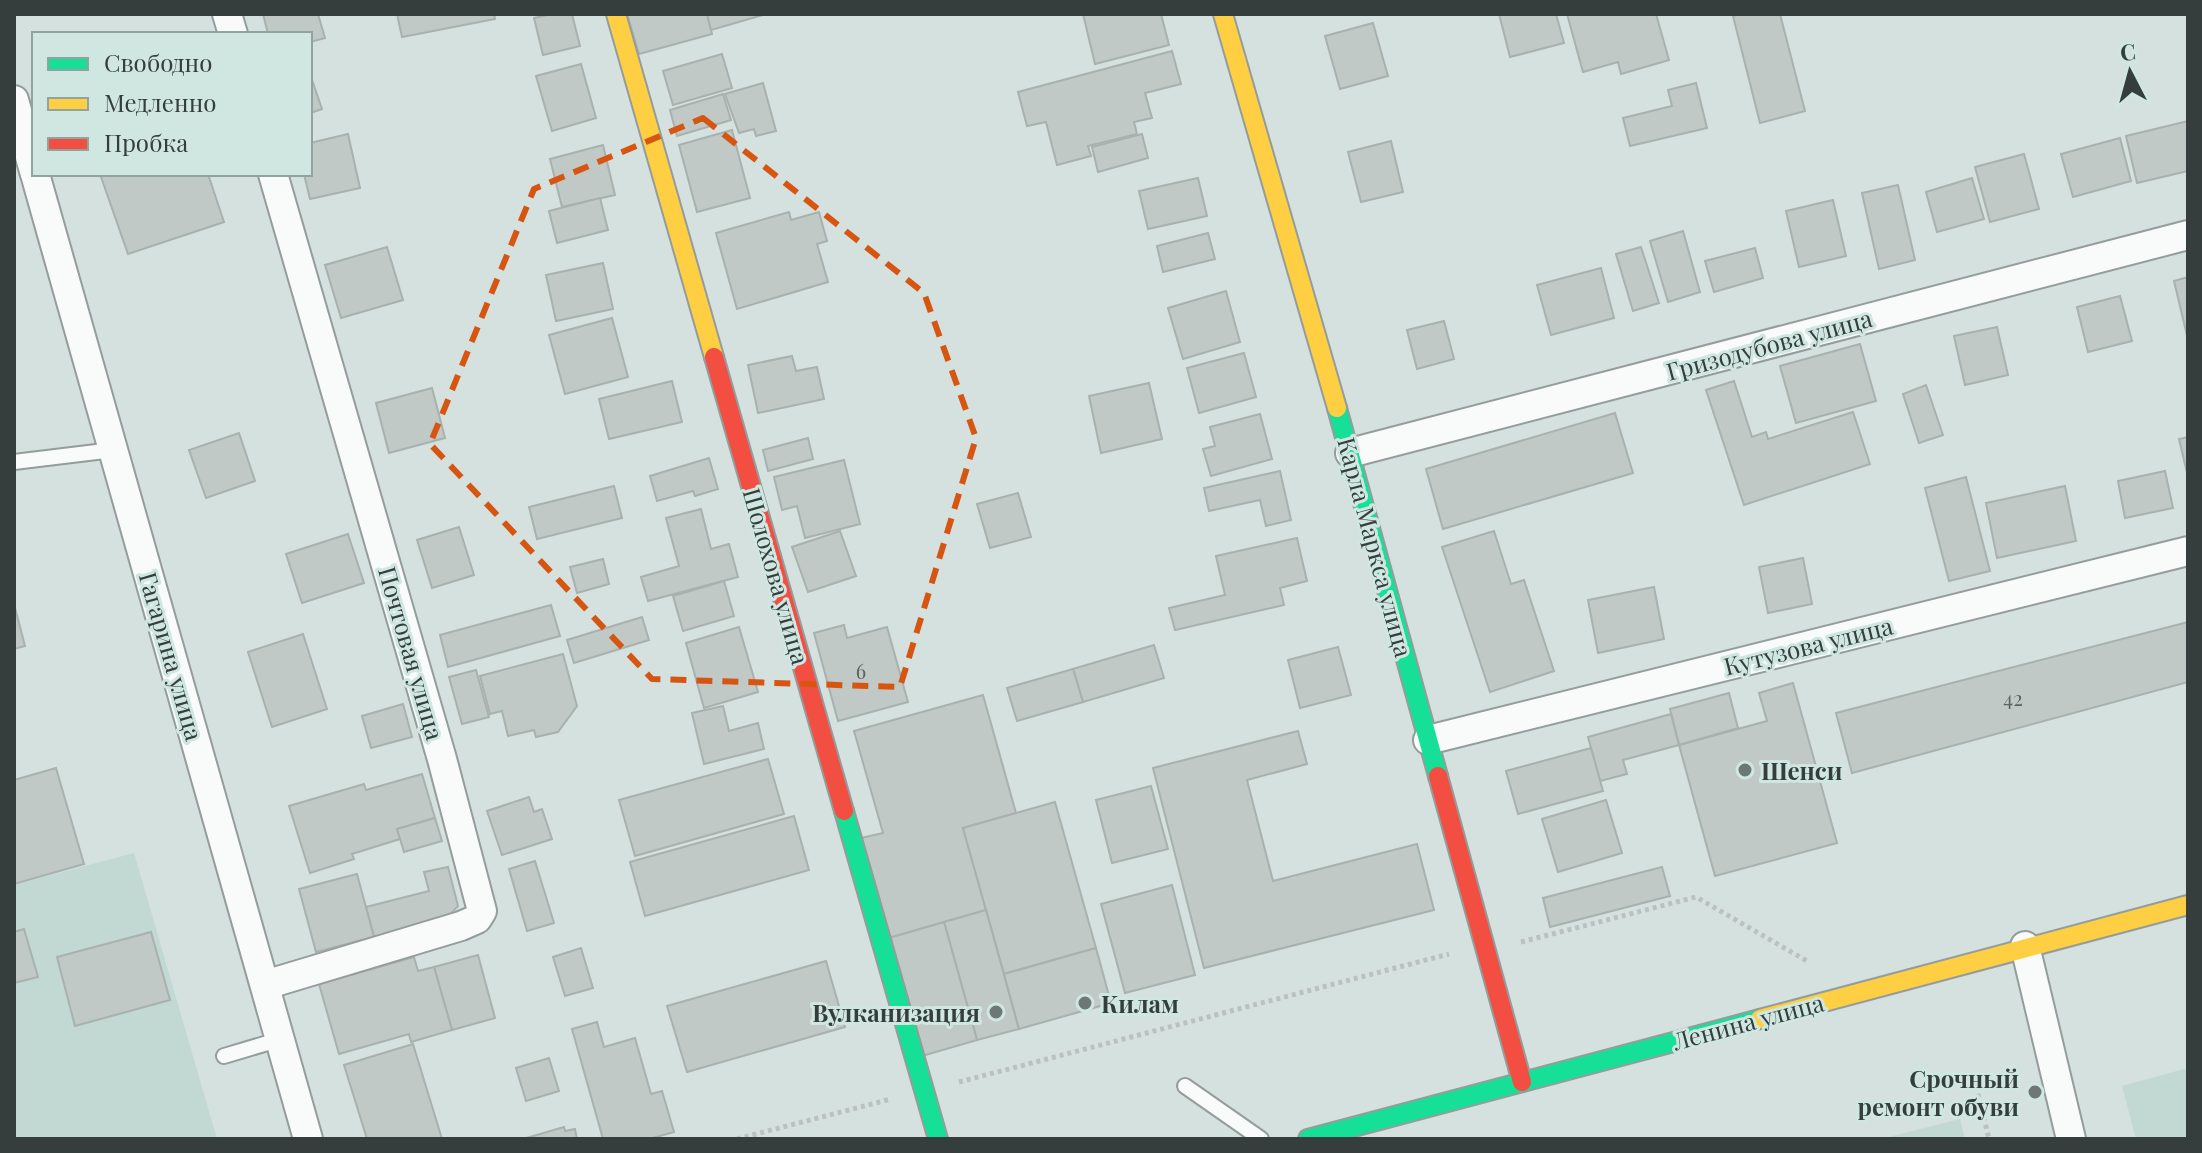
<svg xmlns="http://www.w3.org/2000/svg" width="2202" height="1153" font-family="'Playfair Display',serif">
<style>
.built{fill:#c1d8d3}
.building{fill:#c1c9c6;stroke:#a9b1ae;stroke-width:2}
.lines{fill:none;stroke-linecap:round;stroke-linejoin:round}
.lane-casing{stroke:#949d9b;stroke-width:18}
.street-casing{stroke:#949d9b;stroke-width:32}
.fast-casing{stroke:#949d9b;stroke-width:22}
.slow-casing{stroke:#949d9b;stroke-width:22}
.jam-casing{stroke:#949d9b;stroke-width:22}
.path{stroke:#bbc1c0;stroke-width:5;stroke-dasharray:4 4;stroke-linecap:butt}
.lane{stroke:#f9fafa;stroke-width:14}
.street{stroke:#f9fafa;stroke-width:28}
.fast{stroke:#16e098;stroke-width:18}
.slow{stroke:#ffcf43;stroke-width:18}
.jam{stroke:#f24e42;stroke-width:18}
.marked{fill:none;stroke:#d65611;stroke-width:6;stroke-dasharray:16 10;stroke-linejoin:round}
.poi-dot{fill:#6d7775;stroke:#cfe6e1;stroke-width:3}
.labels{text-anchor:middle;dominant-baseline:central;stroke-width:6;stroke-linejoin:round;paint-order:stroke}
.number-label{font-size:20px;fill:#5a6361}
.street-label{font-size:24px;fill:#353e3c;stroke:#cfe6e1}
.poi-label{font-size:24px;font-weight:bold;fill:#353e3c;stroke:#cfe6e1;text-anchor:start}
</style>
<rect width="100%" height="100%" fill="#d4e1de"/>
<!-- built -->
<g class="built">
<path d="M134,853L217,1139H14V885Z"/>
<path d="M2188,1068V1139H2136L2122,1086Z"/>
<path d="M1960,1119L1965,1139H1881Z"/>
</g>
<!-- building -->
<g class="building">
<path d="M263,14H318L325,38L310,42V34H268Z"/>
<path d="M397,14H494L495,19L402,37Z"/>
<path d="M552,14H572L580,46L543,55L534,18Z"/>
<path d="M627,14H707L712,34L639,54Z"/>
<path d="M707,14H763V15L711,30Z"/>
<path d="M1083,14H1161L1169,45L1095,64Z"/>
<path d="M1499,14H1556L1564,43L1510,57Z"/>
<path d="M1567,14H1656L1669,60L1621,74L1618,62L1583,72Z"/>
<path d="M1740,14H1780L1805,111L1760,123L1733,16Z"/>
<path d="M1373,23L1388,76L1340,89L1325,36Z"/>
<path d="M1172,51L1181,84L1145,93L1152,118L1134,122L1137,134L1088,146L1091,156L1057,165L1046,122L1027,126L1018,92Z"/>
<path d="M722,54L732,88L673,105L663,71Z"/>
<path d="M581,64L596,118L552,131L536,76Z"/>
<path d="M310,74L322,109L310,113Z"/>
<path d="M763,83L776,131L756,136L754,129L739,133L725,94Z"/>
<path d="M1696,83L1707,128L1630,146L1623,118L1672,106L1668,90Z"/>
<path d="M723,94L731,120L677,136L670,110Z"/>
<path d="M2188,121V171L2137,183L2126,136Z"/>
<path d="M732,130L750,198L697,212L679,145Z"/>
<path d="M348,134L360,188L310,199L304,174H310V143Z"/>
<path d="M1142,134L1148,158L1098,172L1092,147Z"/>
<path d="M2120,138L2131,181L2073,197L2061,154Z"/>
<path d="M1391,141L1403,192L1361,202L1348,152Z"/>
<path d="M603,145L615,195L562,207L550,159Z"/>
<path d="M2024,154L2039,209L1990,222L1975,167Z"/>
<path d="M100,174H208L224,222L128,254Z"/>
<path d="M1198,178L1207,216L1148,229L1139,191Z"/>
<path d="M1972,178L1984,219L1937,232L1926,192Z"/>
<path d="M1898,185L1915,260L1879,269L1862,193Z"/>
<path d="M600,198L608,230L557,243L549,211Z"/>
<path d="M1833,200L1846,256L1799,267L1786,211Z"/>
<path d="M789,212L791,220L819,212L827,241L817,244L828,282L737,309L716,233Z"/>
<path d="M1683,231L1700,292L1668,302L1650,241Z"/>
<path d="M1208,233L1215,259L1163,272L1157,246Z"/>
<path d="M387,247L403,300L341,318L325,265Z"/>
<path d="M1641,247L1659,303L1633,311L1616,254Z"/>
<path d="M1755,248L1763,278L1714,292L1705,261Z"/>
<path d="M603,263L613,309L556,321L546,275Z"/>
<path d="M1601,268L1614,318L1551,335L1537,285Z"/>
<path d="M2188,277V340L2174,281Z"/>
<path d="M1226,291L1240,342L1183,359L1168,308Z"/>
<path d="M2120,296L2132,341L2088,352L2077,307Z"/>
<path d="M612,318L628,377L565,394L549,335Z"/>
<path d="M1444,321L1454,359L1417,369L1407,330Z"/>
<path d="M1997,327L2008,375L1965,385L1954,336Z"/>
<path d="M1860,344L1876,401L1796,423L1780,366Z"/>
<path d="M1244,353L1256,397L1199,413L1187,368Z"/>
<path d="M792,356L796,371L817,367L824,399L758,413L748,365Z"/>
<path d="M672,381L682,422L609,439L599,399Z"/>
<path d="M1734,381L1752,437L1766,432L1768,439L1853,412L1870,464L1744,505L1706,390Z"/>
<path d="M1149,383L1162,439L1101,453L1089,396Z"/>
<path d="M1926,385L1943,435L1919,443L1903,394Z"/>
<path d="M432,388L445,438L389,453L376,403Z"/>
<path d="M1615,413L1633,473L1443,529L1426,469Z"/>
<path d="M1260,414L1272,459L1211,476L1203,449L1215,446L1210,427Z"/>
<path d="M239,433L255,481L206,498L189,450Z"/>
<path d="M2188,437V477L2179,439Z"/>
<path d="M808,438L813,459L768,471L763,450Z"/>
<path d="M709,458L718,489L695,496L693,491L657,501L650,476Z"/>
<path d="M844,460L860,524L805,538L797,506L782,510L774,477Z"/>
<path d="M1280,471L1291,520L1266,526L1260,500L1209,511L1204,488Z"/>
<path d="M2165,471L2173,508L2125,518L2118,481Z"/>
<path d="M1966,477L1990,571L1949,581L1925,488Z"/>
<path d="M614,486L622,518L537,539L529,507Z"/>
<path d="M2065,486L2076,541L1997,558L1986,503Z"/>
<path d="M1018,493L1031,537L990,548L977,504Z"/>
<path d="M701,509L711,549L729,544L738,577L648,601L641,577L679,566L666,518Z"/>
<path d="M459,527L474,575L432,588L417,540Z"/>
<path d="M840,531L856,576L808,592L792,547Z"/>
<path d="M1494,531L1511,584L1524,580L1554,671L1490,692L1442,547Z"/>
<path d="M348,534L364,583L302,603L286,554Z"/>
<path d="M1297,538L1307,581L1280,588L1284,605L1175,630L1169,608L1225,595L1216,556Z"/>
<path d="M1803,558L1812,604L1768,613L1759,567Z"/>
<path d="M603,559L609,584L577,593L570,567Z"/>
<path d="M724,581L734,616L683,631L673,596Z"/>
<path d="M1654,587L1664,639L1598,653L1588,600Z"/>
<path d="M14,604L25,646L14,649Z"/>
<path d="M551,605L560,636L448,667L440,635Z"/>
<path d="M642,617L649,640L574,663L567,640Z"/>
<path d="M2188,622V682L1852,773L1836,713Z"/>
<path d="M844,625L847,638L887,627L908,702L838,721L814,633Z"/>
<path d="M739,627L758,692L704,708L686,643Z"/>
<path d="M303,634L327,709L272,727L248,652Z"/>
<path d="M1154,645L1164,678L1083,702L1073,669Z"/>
<path d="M1338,647L1351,695L1300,708L1288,660Z"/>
<path d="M563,654L577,706L558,732L536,737L534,730L508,736L502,711L490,714L480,676Z"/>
<path d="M1073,669L1083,702L1017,721L1007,688Z"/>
<path d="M476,670L489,717L462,724L449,677Z"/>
<path d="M1793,683L1837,843L1715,876L1679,745L1767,721L1759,693Z"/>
<path d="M1729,693L1738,728L1679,745L1670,709Z"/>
<path d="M983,695L1016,813L963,828L986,910L889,938L861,838L883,833L854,731Z"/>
<path d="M403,704L412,737L371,748L362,716Z"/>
<path d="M723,706L729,731L758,723L764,749L704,764L692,713Z"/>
<path d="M1671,714L1679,745L1623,760L1627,774L1600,781L1588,737Z"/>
<path d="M1298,731L1307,764L1247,780L1273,881L1417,844L1434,910L1204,968L1153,768Z"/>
<path d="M1591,748L1603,791L1518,814L1506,771Z"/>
<path d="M768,759L784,814L635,856L619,800Z"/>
<path d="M56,768L84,864L14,884V780Z"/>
<path d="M422,774L435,818L397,829L400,839L352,854L354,859L310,873L289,806L364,784L366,790Z"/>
<path d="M1151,786L1168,849L1112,863L1096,800Z"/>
<path d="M529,797L534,812L542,809L552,839L502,855L487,811Z"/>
<path d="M1606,800L1622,853L1558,872L1542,819Z"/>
<path d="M1055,802L1096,948L1004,974L963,828Z"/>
<path d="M794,816L809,870L645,916L630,862Z"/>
<path d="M435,818L442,841L404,852L397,829Z"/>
<path d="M535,861L554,923L527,931L509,869Z"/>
<path d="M448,867L458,906L438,928L376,944L366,907L429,891L424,872Z"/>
<path d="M1662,867L1670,896L1550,927L1543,898Z"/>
<path d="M357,874L374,937L316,952L299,889Z"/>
<path d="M1172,885L1195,975L1125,993L1101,904Z"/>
<path d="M986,910L1019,1029L977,1040L944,922Z"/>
<path d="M944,922L977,1040L922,1056L889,938Z"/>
<path d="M24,929L38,977L14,983V932Z"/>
<path d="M151,932L170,1000L75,1026L57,957Z"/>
<path d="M581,948L593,988L565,996L553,957Z"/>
<path d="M1096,948L1111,1003L1019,1029L1004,974Z"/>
<path d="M478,955L495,1018L452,1030L434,967Z"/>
<path d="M414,957L418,971L434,967L452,1030L411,1042L409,1034L339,1054L319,984Z"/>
<path d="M826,961L845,1027L687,1072L667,1006Z"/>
<path d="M597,1022L604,1047L635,1038L651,1094L662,1091L674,1132L649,1139H603L572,1029Z"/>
<path d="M413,1044L442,1139H367L344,1065Z"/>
<path d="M549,1058L559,1091L526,1101L516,1068Z"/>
<path d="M564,1127L565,1131L575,1129L577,1139H523Z"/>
</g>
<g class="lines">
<defs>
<g id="lane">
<path d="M14,462L113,450"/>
<path d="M224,1056L281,1039"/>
<path d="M1185,1086L1261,1139"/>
</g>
<g id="street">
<path d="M227,14L233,34"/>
<path d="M14,100L34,171"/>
<path d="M35,174L308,1139"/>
<path d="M1350,453L2188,235"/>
<path d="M1428,740L2188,551"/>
<path d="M2025,946L2071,1139"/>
<path d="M265,985L461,926L477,919L482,911L442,759L273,174"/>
</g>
<g id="fast">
<path d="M1337,408L1438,776"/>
<path d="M844,811L938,1139"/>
<path d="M1308,1139L1760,1019"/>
</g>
<g id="slow">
<path d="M616,14L714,357"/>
<path d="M1223,14L1337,408"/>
<path d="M1760,1019L2188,905"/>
</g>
<g id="jam">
<path d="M714,357L844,811"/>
<path d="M1438,776L1522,1082"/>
</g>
</defs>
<!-- lane casing -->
<use href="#lane" class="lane-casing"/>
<!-- street casing -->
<use href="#street" class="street-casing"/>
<!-- fast casing -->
<use href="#fast" class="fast-casing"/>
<!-- slow casing -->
<use href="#slow" class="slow-casing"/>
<!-- jam casing -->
<use href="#jam" class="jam-casing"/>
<!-- path -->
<g class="path">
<path d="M1521,942L1696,897L1807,961"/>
<path d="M959,1082L1449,954"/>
<path d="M1976,1086L1989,1139"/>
<path d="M737,1139L891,1099"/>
</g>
<!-- lane -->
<use href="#lane" class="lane"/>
<!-- street -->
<use href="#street" class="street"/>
<!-- fast -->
<use href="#fast" class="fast"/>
<!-- slow -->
<use href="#slow" class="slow"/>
<!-- jam -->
<use href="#jam" class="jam"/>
</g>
<!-- marked area -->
<path class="marked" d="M703,118L924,293L976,438L900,687L652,679L430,444L534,189Z"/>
<!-- markers -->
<g class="poi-dot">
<circle cx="1745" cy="770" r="8"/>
<circle cx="1085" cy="1003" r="8"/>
<circle cx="996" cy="1012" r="8"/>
<circle cx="2035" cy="1092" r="8"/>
</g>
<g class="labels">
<!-- number labels -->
<g class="number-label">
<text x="861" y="670">6</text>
<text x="2013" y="697">42</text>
</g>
<!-- street labels -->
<g class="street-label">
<text transform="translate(1769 344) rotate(-15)">Гризодубова улица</text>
<text transform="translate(1376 547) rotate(75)">Карла Маркса улица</text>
<text transform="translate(777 576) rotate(74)">Шолохова улица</text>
<text transform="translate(1808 645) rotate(-14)">Кутузова улица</text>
<text transform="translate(412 653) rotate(74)">Почтовая улица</text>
<text transform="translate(172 656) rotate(74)">Гагарина улица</text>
<text transform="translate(1748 1021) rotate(-15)">Ленина улица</text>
</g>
<!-- poi labels -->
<g class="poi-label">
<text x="1761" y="770">Шенси</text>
<text x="1101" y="1003">Килам</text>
<text x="980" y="1012" text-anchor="end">Вулканизация</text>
<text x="2019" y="1078" text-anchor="end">Срочный<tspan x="2019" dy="28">ремонт обуви</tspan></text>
</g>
</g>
<!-- border -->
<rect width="2202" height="1153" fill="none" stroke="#353e3c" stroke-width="32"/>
<!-- legend -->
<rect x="32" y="32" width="280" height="144" fill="#cfe6e1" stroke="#91a39f" stroke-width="2"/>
<rect x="48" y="58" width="40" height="12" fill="#16e098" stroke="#91a39f" stroke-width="2"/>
<text x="104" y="72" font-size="24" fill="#353e3c">Свободно</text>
<rect x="48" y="98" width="40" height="12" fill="#ffcf43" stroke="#91a39f" stroke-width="2"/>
<text x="104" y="112" font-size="24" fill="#353e3c">Медленно</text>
<rect x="48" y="138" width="40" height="12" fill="#f24e42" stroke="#91a39f" stroke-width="2"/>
<text x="104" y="152" font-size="24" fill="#353e3c">Пробка</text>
<!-- north arrow -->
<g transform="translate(2130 72) rotate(354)" stroke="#cfe6e1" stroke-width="6" paint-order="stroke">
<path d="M0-6L14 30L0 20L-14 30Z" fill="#353e3c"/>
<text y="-12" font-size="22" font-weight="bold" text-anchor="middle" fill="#353e3c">С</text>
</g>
</svg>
